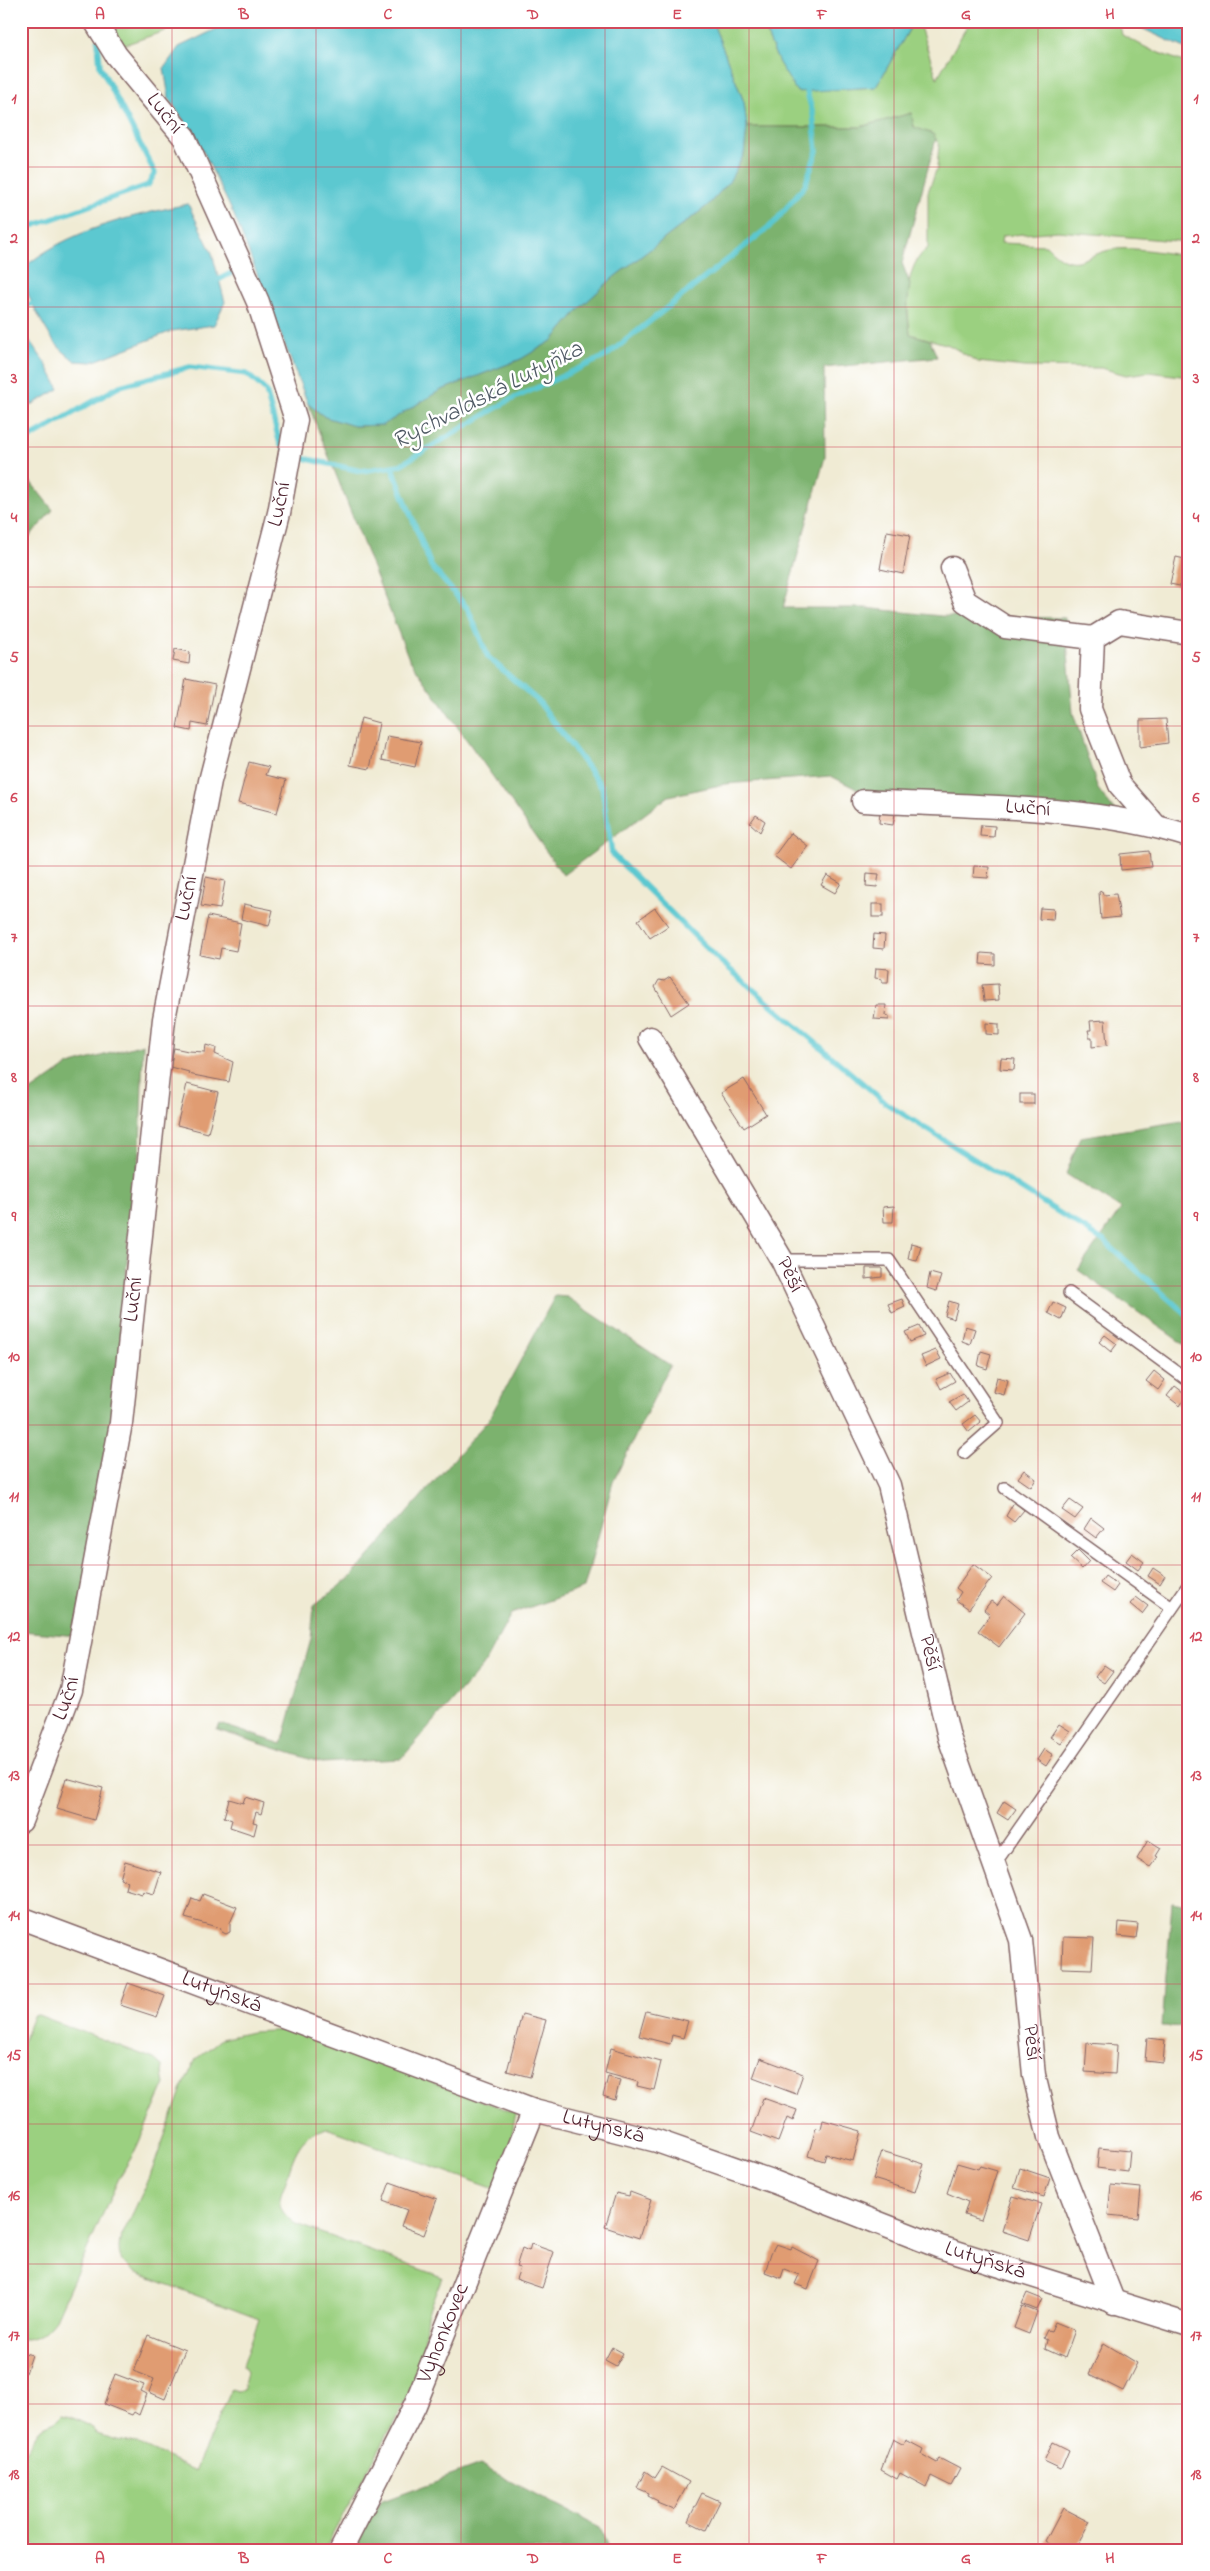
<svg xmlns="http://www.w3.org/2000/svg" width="1210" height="2571" font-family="'Indie Flower',sans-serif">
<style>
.green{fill:#9bd080;stroke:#727856}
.forest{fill:#7cb26e;stroke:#63684c}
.water{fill:#5bc8d0;stroke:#52747e}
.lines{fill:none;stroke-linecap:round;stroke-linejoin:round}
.stream{stroke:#5bc8d0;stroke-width:5.5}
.building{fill:#e09c72}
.service-casing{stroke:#846666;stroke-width:14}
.minor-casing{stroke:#846666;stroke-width:25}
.service{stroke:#fff;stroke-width:11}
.minor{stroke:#fff;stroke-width:22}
.grid{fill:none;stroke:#d1495b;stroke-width:1;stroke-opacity:0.55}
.labels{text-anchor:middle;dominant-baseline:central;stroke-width:5;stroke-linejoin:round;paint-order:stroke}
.street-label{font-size:22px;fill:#4a1f2b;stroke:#fff}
.water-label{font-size:24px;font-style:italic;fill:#505a65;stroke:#fff}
.neatline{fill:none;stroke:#d1495b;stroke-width:2}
.grid-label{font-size:16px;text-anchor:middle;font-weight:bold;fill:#d1495b}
</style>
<rect width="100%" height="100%" fill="#fff"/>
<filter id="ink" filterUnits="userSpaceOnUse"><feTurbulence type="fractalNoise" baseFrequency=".02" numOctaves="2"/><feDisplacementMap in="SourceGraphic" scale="10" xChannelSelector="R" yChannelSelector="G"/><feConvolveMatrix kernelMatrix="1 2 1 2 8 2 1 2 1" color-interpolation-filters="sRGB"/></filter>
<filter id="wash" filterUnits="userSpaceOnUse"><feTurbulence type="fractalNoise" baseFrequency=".0096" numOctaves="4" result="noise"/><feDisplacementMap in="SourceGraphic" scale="20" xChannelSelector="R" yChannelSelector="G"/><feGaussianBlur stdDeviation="1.12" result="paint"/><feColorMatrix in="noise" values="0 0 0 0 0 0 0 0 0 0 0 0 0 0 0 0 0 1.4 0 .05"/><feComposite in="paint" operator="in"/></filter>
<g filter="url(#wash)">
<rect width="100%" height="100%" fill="#f0ebd4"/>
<!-- green -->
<g class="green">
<path d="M103,21H194L118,47Z"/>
<path d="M712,21H761L779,63L840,89L876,87L914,21H918L937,78L970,21H1119L1122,35L1151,50L1189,64V242L1057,231L1002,236L1001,243L1046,245C1076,277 1083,253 1116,249C1136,247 1168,253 1189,257V377L1149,372L1126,375L1101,368L1025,367L978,362L949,345L910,334C907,305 903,267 928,248V192L937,168L939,144L932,134L914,127L912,113L860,127H747L744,102Z"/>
<path d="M38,2015L154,2059L162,2066L165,2084L134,2153L119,2178L56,2319C45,2332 38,2340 21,2339V2047L33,2016Z"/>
<path d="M289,2030L516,2113L510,2143L495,2189L329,2129C300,2131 293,2157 286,2181C284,2188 279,2197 280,2204C281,2212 288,2217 293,2223L442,2277L427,2315L423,2353L409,2395L324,2550H42L21,2538V2457L41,2428L55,2422L62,2415L71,2417L90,2426L97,2434L116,2440L136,2443L195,2471L231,2390L238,2392L243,2390L247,2371L243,2365L259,2319L134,2272C121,2262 117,2256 120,2240L149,2179L181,2091L196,2059L221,2039L252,2032Z"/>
</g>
<!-- forest -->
<g class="forest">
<path d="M912,113L914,127L933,134L936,139L902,263L910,284L907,308L910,334L930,340L937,357L824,368L825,457L783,608H865L941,616L1065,618L1073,713L1098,789L1119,817L874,798L831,776L725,784L669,796L563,875L409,659L308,404L325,417L354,426L383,425L439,391L521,359L553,340L581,307L614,277L707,206L729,182L744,154L747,127H860Z"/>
<path d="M21,470L53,510L21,546Z"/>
<path d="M143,1044L140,1153L130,1215L118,1402L77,1636L21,1631V1098L69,1065Z"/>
<path d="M1189,1120V1348L1078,1270L1121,1209L1066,1174L1080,1137Z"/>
<path d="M555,1296L567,1297L670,1365L613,1482L584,1588L511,1614L483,1666L401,1759L322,1763L217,1730L220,1724L282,1744L311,1639L314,1605L350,1578L489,1419Z"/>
<path d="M1172,1902L1189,1905V2027L1162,2026Z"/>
<path d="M480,2465L600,2528L609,2550H347L380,2502Z"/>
</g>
<!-- water -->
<g class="water">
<path d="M233,21H712L744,102L747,127L744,154L729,182L707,206L614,277L581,307L553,340L521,359L439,391L383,425L354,426L325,417L308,404L234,215L201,147L169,98L164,68L179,47Z"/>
<path d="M761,21H914L876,87L797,92L779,63Z"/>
<path d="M1126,21H1189V50Z"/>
<path d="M188,204L212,253L225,302L214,325L172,331L92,362L75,361C69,356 62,351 57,345C46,333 21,285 21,270C66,230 131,216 188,204Z"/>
<path d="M29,340L46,364L59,389L21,411V342Z"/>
</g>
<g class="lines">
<!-- stream -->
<g class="stream">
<path d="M106,29L130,21"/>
<path d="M21,230L148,185L155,173L100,66L98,41"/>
<path d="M211,281L218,280L239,269"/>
<path d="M21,307L38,302"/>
<path d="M21,443L120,386L190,367L247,374L266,391L280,444L285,448"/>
<path d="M294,456L361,471L400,465L508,401L606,356L774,223L805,185L817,151L813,114L805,85"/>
<path d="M392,467L431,566L468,609L488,657L539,702L602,787L612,854L719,960L887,1104L1104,1241L1189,1317"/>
</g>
</g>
<g id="blocks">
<!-- building -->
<g class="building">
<path d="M887,531L910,535L903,574L880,569Z"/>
<path d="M1176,557L1189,560V588L1170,584Z"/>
<path d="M175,649L190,652L189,664L173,661Z"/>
<path d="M186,679L215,685L207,726L192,723L191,731L177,728Z"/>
<path d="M361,718L379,723L370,769L350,765Z"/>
<path d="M1166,719L1168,743L1140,747V720Z"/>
<path d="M387,736L421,742L415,767L382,760Z"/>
<path d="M249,762L269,767L266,775L286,780L277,813L238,803Z"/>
<path d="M880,812L895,814L893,825L879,823Z"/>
<path d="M756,815L765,821L760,832L750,823Z"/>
<path d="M981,825L995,826L994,837L980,836Z"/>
<path d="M791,833L808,846L791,869L774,856Z"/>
<path d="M1149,851L1151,867L1121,870L1120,854Z"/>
<path d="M974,866L989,867L988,878L973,877Z"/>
<path d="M867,873L879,874L877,887L866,886Z"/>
<path d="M827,875L841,883L835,893L821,885Z"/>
<path d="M206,877L225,881L220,909L201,906Z"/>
<path d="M1102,891L1103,895L1116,894L1120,917L1101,919L1099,892Z"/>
<path d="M244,904L273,910L269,926L241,919Z"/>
<rect x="872" y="904" width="11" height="13"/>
<path d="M655,908L668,926L650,938L638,920Z"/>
<path d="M1040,908L1054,909L1053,920L1039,919Z"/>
<path d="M208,916L241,923L236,951L221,948L219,959L200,955Z"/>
<path d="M874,934L885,935L884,949L873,948Z"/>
<path d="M981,953L995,954V965L980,964Z"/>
<path d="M876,968L889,969L888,983H882V979L875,978Z"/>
<path d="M670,977L689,1003L671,1015L655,987L659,980L664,981Z"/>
<path d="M998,984L999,1000L984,1001L982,985Z"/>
<path d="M876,1005H886L885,1015L889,1016V1020L874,1019Z"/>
<path d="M1105,1020L1107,1045L1092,1047V1038H1089V1034L1088,1030H1091L1090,1021Z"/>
<path d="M986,1023L999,1024V1035L986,1034Z"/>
<path d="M206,1045L216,1048L215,1054L233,1062L229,1082L188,1074L189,1072L170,1067L174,1048L188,1051L205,1052Z"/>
<path d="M1001,1058L1015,1059L1014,1070L1000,1069Z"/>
<path d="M744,1079L766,1114L744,1128L721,1093Z"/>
<path d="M187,1084L218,1092L208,1133L177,1125Z"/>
<rect x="1020" y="1094" width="14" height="10"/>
<path d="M894,1206L893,1222H884L883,1207Z"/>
<path d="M911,1243L921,1246L917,1261L908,1259Z"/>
<path d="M866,1268H882V1277L866,1279Z"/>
<path d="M930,1273L941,1276L936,1291L927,1288Z"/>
<path d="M902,1299L905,1307L892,1313L888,1304Z"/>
<path d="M949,1301L958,1304L954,1319L945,1316Z"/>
<path d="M1053,1302L1066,1308L1061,1320L1048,1313Z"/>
<path d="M919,1326L924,1336L910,1342L905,1332Z"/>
<path d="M965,1326L975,1329L970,1344L962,1341Z"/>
<path d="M1105,1335L1117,1344L1111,1352L1099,1342Z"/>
<path d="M936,1350L941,1359L926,1366L921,1356Z"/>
<path d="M981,1351L991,1354L987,1369L978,1366Z"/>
<path d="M1154,1371L1165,1380L1158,1390L1146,1381Z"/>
<path d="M950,1373L955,1381L941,1389L936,1379Z"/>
<path d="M997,1377L1008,1380L1004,1395L993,1392Z"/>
<path d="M1175,1386L1187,1395L1180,1406L1167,1396Z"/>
<path d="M963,1394L968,1402L956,1411L949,1402Z"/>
<path d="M975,1415L981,1422L969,1432L963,1424Z"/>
<path d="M1024,1470L1036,1479L1031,1487L1018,1478Z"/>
<path d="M1070,1500L1083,1509L1075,1519L1062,1510Z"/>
<path d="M1014,1502L1024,1510L1014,1522L1006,1516Z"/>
<path d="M1091,1518L1104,1528L1096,1538L1084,1529Z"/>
<path d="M1078,1550L1089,1561L1082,1569L1070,1558Z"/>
<path d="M1132,1553L1144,1562L1138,1570L1126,1561Z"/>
<path d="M973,1564L992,1578L969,1609L956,1600L961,1592L956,1588Z"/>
<path d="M1153,1568L1165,1576L1160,1584L1148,1576Z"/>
<path d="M1105,1576L1118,1585L1113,1592L1100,1583Z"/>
<path d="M1004,1596L1025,1613L999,1647L978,1631L990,1615L984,1610L991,1601L997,1605Z"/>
<path d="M1136,1597L1148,1606L1142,1614L1130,1604Z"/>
<path d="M1104,1665L1113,1671L1104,1683L1095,1677Z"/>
<path d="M1059,1724L1070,1731L1061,1744L1050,1737Z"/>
<path d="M1044,1749L1053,1755L1046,1766L1037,1760Z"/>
<path d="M66,1778L103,1788L94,1820L57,1809Z"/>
<path d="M245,1797L264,1803L261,1814L256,1812L253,1822L257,1823L254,1835L230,1827L232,1820L224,1817L229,1799L243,1803Z"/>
<path d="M1004,1801L1016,1809L1008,1820L997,1813Z"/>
<path d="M1148,1840L1161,1848L1156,1856L1158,1857L1150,1867L1137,1859Z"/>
<path d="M125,1861L161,1872L154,1894L143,1891L142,1894L125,1889L127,1881L120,1879Z"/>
<path d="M203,1894L237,1907L230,1923V1932L226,1934L222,1932L220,1928L185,1918L192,1898L200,1901Z"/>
<path d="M1119,1922L1138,1924L1136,1938L1118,1936Z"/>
<path d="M1063,1937L1094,1938L1092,1969L1062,1968Z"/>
<path d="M128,1983L165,1996L157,2017L120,2005Z"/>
<path d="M646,2011L688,2021L683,2038L672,2035L670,2044L639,2036Z"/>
<path d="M522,2014L546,2020L530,2077L507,2071Z"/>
<path d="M1147,2038L1165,2040L1163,2063L1145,2061Z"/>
<path d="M1087,2043L1117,2045L1115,2074L1085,2072Z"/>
<path d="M611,2048L661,2062L654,2090L637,2086L638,2082L605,2073Z"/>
<path d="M760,2058L803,2074L796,2094L753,2078Z"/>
<path d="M608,2077L620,2080L615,2100L603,2096Z"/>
<path d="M763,2098L797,2110L793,2121L787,2118L778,2142L751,2132Z"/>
<path d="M823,2120L861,2131L853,2161L826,2154L824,2161L808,2156L816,2128L821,2129Z"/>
<path d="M1099,2148L1130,2151L1128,2172L1097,2168Z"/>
<path d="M882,2151L924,2164L915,2192L873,2179Z"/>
<path d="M957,2163L978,2169L980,2166L997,2171L981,2220L964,2215L968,2202L947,2193Z"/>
<path d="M1020,2168L1050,2178L1044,2197L1014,2188Z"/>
<path d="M390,2182L437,2199L424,2235L401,2226L407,2210L383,2201Z"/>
<path d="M1111,2185L1141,2188L1138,2218L1108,2215Z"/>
<path d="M630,2192L651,2200L639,2238L605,2227L616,2193L629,2196Z"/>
<path d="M1013,2196L1041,2204L1029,2240L1002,2231Z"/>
<path d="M531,2244L554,2252L542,2288L516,2279L520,2268L516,2267L522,2248L529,2251Z"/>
<path d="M776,2244L791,2249L792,2247L819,2261L808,2289L795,2284L799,2275L784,2269L781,2278L765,2272L771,2253Z"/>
<path d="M1027,2293L1042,2299L1037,2310L1022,2304Z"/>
<path d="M1022,2306L1037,2312L1029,2334L1014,2328Z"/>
<path d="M1055,2322L1075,2330L1065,2358L1045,2349L1047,2340L1043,2338L1047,2330L1051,2331Z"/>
<path d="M148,2335L185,2350L165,2399L149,2392L154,2379L134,2371Z"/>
<path d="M1104,2343L1137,2363L1123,2391L1089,2374Z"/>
<path d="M612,2347L623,2353L616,2366L605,2360Z"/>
<path d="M21,2352L32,2355L26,2373L21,2372Z"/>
<path d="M115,2374L144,2385L141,2391L147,2394L139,2415L134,2412L132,2415L104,2404Z"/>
<path d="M893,2439L904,2445L906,2440L923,2449L921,2454L937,2463L939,2458L960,2469L951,2486L931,2476L926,2487L900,2473L897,2479L881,2470Z"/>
<path d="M1053,2442L1069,2450L1061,2469L1044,2461Z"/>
<path d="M662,2467L689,2482L674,2510L657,2503L658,2501L648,2496L649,2493L637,2488L645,2471L655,2478Z"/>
<path d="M702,2493L720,2501L706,2530L688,2521Z"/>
<path d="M1063,2508L1090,2522L1075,2550H1059L1045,2542Z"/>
</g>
</g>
</g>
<g filter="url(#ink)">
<use href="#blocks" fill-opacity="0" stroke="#846666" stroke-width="1"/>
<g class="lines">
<defs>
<g id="service">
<path d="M782,1260H889L998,1423L964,1453"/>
<path d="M1069,1293L1189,1381"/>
<path d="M1005,1488L1172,1608"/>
<path d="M994,1865L1189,1584"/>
</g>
<g id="minor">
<path d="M952,568L965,601L1005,627L1093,638"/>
<path id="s1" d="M863,801C969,807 1088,804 1189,836"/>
<path d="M1155,825L1120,785L1090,709L1093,638L1119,622L1189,633"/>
<path id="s2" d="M650,1038L782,1260L889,1485L949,1737L1021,1940L1034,2075L1049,2137L1114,2303"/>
<path id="s3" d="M21,1821L71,1690L121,1423L164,1019L210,781L279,513L296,420L258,302L184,137L116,55L95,21"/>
<path id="s4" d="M21,1918L534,2110L657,2141L774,2182L940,2247L1189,2325"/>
<path id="s5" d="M341,2550L415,2405L534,2110"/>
</g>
</defs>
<!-- service casing -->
<use href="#service" class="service-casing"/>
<!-- minor casing -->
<use href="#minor" class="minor-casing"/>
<!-- service -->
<use href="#service" class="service"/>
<!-- minor -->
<use href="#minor" class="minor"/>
</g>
</g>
<!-- grid -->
<path class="grid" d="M172,21V2550M316,21V2550M461,21V2550M605,21V2550M749,21V2550M894,21V2550M1038,21V2550M21,167H1189M21,307H1189M21,447H1189M21,587H1189M21,726H1189M21,866H1189M21,1006H1189M21,1146H1189M21,1286H1189M21,1425H1189M21,1565H1189M21,1705H1189M21,1845H1189M21,1984H1189M21,2124H1189M21,2264H1189M21,2404H1189"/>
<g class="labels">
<!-- street labels -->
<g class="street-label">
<text transform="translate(164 114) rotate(51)">Luční</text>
<text stroke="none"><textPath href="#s3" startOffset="1346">Luční</textPath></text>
<text stroke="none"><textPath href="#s1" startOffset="165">Luční</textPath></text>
<text stroke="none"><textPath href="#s3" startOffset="941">Luční</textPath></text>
<text stroke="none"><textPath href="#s2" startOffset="275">Pěší</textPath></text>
<text stroke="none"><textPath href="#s3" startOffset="536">Luční</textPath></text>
<text stroke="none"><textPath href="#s2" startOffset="680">Pěší</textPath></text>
<text stroke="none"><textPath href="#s3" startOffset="131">Luční</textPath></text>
<text stroke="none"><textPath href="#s4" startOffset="214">Lutyňská</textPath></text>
<text stroke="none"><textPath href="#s2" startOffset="1085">Pěší</textPath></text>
<text stroke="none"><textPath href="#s4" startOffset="619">Lutyňská</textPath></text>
<text stroke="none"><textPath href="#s4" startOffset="1024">Lutyňská</textPath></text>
<text stroke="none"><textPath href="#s5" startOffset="240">Vyhonkovec</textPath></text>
</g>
<!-- water labels -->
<g class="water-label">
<text transform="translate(488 396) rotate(-27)">Rychvaldská Lutyňka</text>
</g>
</g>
<!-- margin -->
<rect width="1210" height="2571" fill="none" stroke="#fff" stroke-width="55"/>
<rect x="28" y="28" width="1154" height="2516" class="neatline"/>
<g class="grid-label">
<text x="100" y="19">A</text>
<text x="244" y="19">B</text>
<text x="388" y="19">C</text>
<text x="533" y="19">D</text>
<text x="677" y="19">E</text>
<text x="822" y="19">F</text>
<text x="966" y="19">G</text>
<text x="1110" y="19">H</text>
<text x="14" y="103">1</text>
<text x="1196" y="103">1</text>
<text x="14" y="243">2</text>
<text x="1196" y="243">2</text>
<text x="14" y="383">3</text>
<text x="1196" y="383">3</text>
<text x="14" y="522">4</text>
<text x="1196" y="522">4</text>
<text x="14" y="662">5</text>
<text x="1196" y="662">5</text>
<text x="14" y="802">6</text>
<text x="1196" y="802">6</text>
<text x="14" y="942">7</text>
<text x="1196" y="942">7</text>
<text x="14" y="1082">8</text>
<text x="1196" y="1082">8</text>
<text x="14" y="1221">9</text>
<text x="1196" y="1221">9</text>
<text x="14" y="1361">10</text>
<text x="1196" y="1361">10</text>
<text x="14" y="1501">11</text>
<text x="1196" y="1501">11</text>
<text x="14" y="1641">12</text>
<text x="1196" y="1641">12</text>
<text x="14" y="1780">13</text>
<text x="1196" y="1780">13</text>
<text x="14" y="1920">14</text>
<text x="1196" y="1920">14</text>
<text x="14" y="2060">15</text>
<text x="1196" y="2060">15</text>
<text x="14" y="2200">16</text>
<text x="1196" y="2200">16</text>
<text x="14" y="2340">17</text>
<text x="1196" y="2340">17</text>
<text x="14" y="2479">18</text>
<text x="1196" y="2479">18</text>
<text x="100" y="2563">A</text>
<text x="244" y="2563">B</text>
<text x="388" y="2563">C</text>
<text x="533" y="2563">D</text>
<text x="677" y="2563">E</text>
<text x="822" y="2563">F</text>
<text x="966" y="2563">G</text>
<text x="1110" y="2563">H</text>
</g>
</svg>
